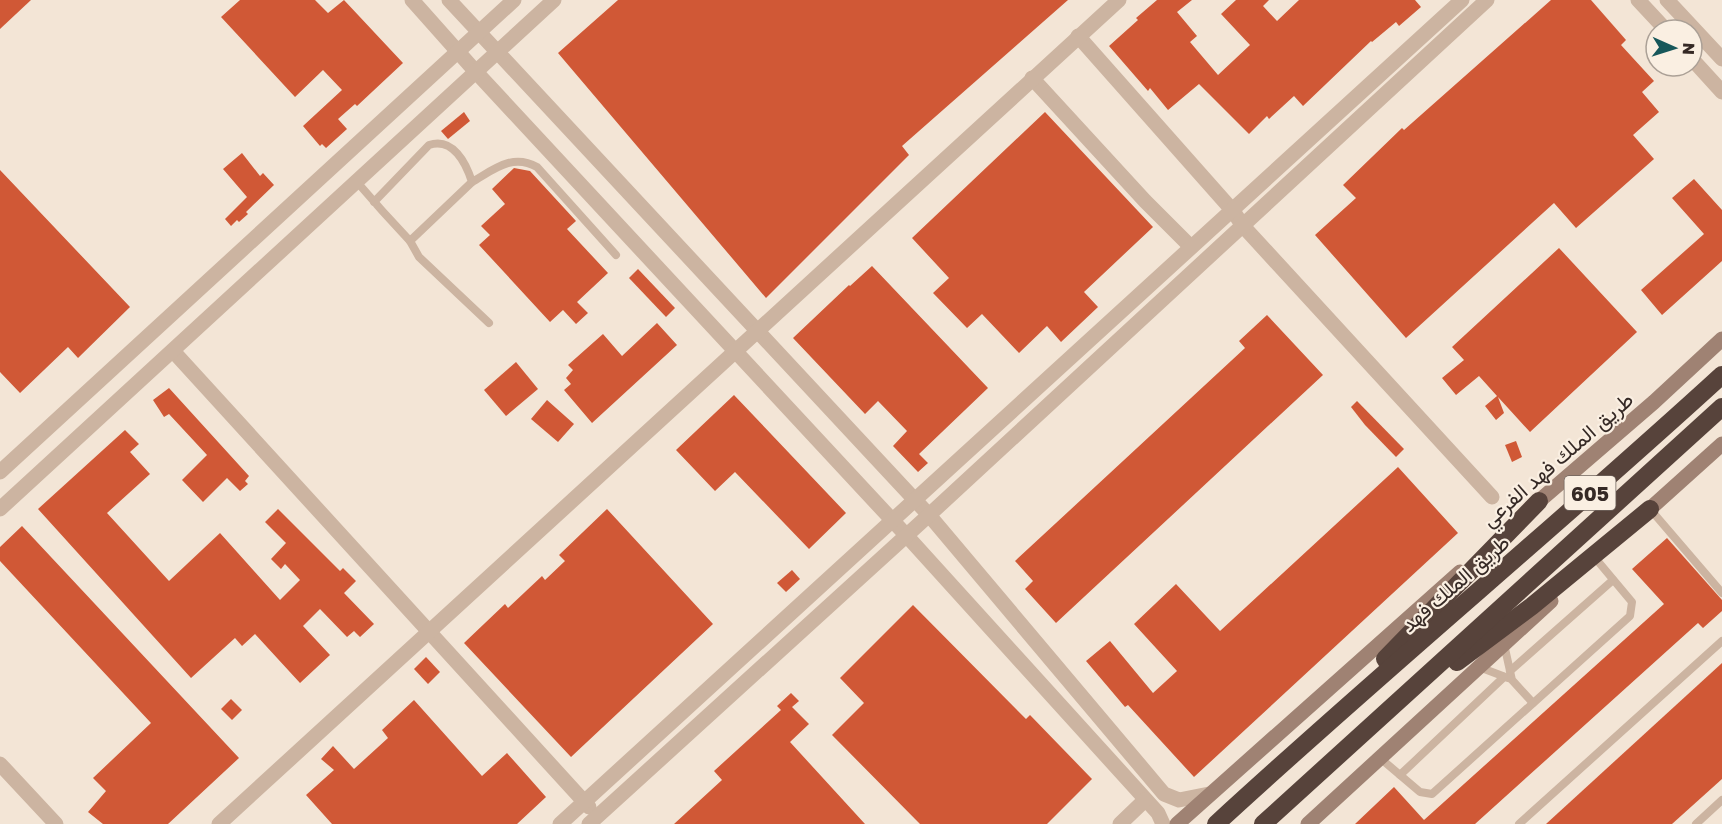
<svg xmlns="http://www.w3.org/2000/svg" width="1722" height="824" font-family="'Golos Text',Vazirmatn,sans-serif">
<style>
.building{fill:#d05836}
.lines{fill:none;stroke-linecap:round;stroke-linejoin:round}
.lane{stroke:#ccb4a1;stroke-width:8}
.street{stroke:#ccb4a1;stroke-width:15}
.secondary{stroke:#9f8273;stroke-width:15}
.highway{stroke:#57433b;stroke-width:18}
.labels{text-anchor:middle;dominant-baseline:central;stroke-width:4.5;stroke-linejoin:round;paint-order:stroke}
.shield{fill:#faefe2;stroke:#70645e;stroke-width:1.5}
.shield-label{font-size:20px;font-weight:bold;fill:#352925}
.street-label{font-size:21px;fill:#352925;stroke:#faefe2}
</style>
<rect width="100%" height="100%" fill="#f3e5d6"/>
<!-- building -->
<g class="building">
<path d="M0,0H31L0,29Z"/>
<path d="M240,0H315L328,13L344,0L403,63L357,106L355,104L338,119L347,129L326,148L322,144L320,146L303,126L342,90L323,70L295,97L221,17Z"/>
<path d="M618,0H1068L902,146L909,155L766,298L558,53Z"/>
<path d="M1157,0H1192L1177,12L1197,36L1190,42L1218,75L1250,45L1221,14L1236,0H1269L1263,6L1277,21L1299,0H1415L1421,7L1399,26L1396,22L1372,42L1371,41L1303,106L1294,96L1269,119L1267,116L1249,134L1199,84L1168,110L1150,88L1148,91L1109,46L1138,20L1136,18Z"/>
<path d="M1551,0H1591L1626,40L1621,45L1654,81L1642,92L1659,112L1633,135L1654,159L1576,228L1554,203L1406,338L1315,235L1356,198L1343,185L1402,128L1404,130Z"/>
<path d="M464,112L470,121L448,139L441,131Z"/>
<path d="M1045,112L1153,227L1084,292L1098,307L1061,342L1047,326L1019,353L982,314L967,328L933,293L949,278L912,238Z"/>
<path d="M242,153L260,176L263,173L274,185L246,212L248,214L239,222L237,220L231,226L225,219L247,197L223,169Z"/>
<path d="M514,168L530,171L576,221L567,229L608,273L577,302L588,313L576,324L563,310L550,322L479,245L490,235L481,226L505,204L492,189Z"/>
<path d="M0,170L130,307L78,358L68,347L20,393L0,372Z"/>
<path d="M1694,179L1722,210V261L1662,315L1641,290L1704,234L1672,198Z"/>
<path d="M1559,248L1637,332L1530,432L1498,397L1504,413L1496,420L1485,406L1497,396L1479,376L1456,395L1442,378L1464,360L1452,347Z"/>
<path d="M872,266L988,388L919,454L928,463L918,472L893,446L907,431L878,401L865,414L793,338L849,285L850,286Z"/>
<path d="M638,269L675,308L666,317L629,278Z"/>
<path d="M1267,315L1323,375L1056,623L1025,589L1033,581L1015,561L1245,348L1239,341Z"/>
<path d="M657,323L677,345L592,423L564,390L571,384L566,378L573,370L568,365L603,334L622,356Z"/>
<path d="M516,362L538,389L506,416L484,390Z"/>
<path d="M169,388L249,476L245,481L248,484L240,491L227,478L203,502L182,480L207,455L169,414L164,417L153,400Z"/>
<path d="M734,395L846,513L809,549L735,472L715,491L676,450Z"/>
<path d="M547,400L574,424L558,442L531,419Z"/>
<path d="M1357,401L1404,449L1396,457L1365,425L1351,407Z"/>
<path d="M125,430L139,444L130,452L150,474L107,513L169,581L220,533L280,600L300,580L285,564L281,569L271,559L286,543L265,522L278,509L340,571L343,568L356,581L344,593L374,624L360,637L354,631L347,637L320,609L303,626L330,655L300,683L255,634L242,646L235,638L191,678L38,509Z"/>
<path d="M1516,441L1522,457L1512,462L1505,445Z"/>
<path d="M1398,467L1458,533L1194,777L1128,705L1125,707L1086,661L1110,641L1153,693L1177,671L1134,624L1176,584L1220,631Z"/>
<path d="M607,509L713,624L571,757L464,643L505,604L508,608L542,576L545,580L565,561L559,555Z"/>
<path d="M22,526L239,758L168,824H103L88,812L106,791L93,778L151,723L0,561V547Z"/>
<path d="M1667,538L1722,600V611L1703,628L1698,623L1475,824H1355L1394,787L1424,820L1664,604L1632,569Z"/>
<path d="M792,570L800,579L786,592L777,583Z"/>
<path d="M913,605L1026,719L1030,715L1092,779L1047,824H920L832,735L864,703L840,678Z"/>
<path d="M426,657L440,672L428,684L414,669Z"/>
<path d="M1722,663V779L1672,824H1546Z"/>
<path d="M791,693L799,701L792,707L809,724L790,742L865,824H674L722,780L714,771L781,710L777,706Z"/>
<path d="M231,699L242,710L232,720L221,709Z"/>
<path d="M414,700L482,776L507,753L546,797L517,824H332L306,795L334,770L321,759L333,746L354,769L388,738L382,730Z"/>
</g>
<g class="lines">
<!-- lane -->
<g class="lane">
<path d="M357,182C374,202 392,222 410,241L472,182C466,163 453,137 429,145L374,202"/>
<path d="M472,182C493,170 512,153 537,167L616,255"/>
<path d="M410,241L419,257L489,323"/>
<path d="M1650,509L1722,593"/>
<path d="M1504,644L1512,680L1533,703"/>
<path d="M1479,667L1508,678"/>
<path d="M1510,671L1613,580"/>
<path d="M1380,758L1420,792L1432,794L1630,616L1632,602L1596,559"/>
<path d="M1400,775L1504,677"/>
<path d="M1519,824L1722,641"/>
<path d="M1696,824L1722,800"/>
</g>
<!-- street -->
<g class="street">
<path d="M412,0L476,72L906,535L1158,813L1163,824"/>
<path d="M449,0L929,515L1164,794L1179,800L1209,794"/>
<path d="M1638,0L1666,30"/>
<path d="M1667,0L1722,59"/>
<path d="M1078,36L1233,211L1243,226L1492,497"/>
<path d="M1692,59L1722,92"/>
<path d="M1032,78L1145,201L1191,247"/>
<path d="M173,351L589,807"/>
<path d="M0,472L514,0"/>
<path d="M0,509L554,0"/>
<path d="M0,764L56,824"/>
<path d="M219,824L1119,0"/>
<path d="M560,824L1462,0"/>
<path d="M589,824L929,515L1487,0"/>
<path d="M1120,824L1145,800"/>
</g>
<!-- secondary -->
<g class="secondary">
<path d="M1531,508L1654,402L1722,339"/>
<path d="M1643,515L1722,444"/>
<path d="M1177,824L1460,572"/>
<path d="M1308,824L1551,601"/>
</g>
<!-- highway -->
<g class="highway">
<path d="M1385,659L1539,501"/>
<path d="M1457,662L1532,606L1650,509"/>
<path d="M1216,824C1382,671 1556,527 1722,375"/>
<path d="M1263,824L1722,407"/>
</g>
</g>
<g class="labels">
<!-- shield labels -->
<rect class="shield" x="1564.5" y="476" width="51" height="34" rx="4.5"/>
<g class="shield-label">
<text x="1590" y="493">605</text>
</g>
<!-- street labels -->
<g class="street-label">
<text transform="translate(1557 459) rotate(-41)">طريق الملك فهد الفرعي</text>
<text transform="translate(1455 583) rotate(-41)">طريق الملك فهد</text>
</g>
</g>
<!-- north arrow -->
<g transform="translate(1674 48) rotate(93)"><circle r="28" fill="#faefe2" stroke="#aba096" stroke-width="1.5"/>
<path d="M0-4.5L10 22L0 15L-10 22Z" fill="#17575a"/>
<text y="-9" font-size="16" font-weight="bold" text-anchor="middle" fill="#352925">N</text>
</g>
</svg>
